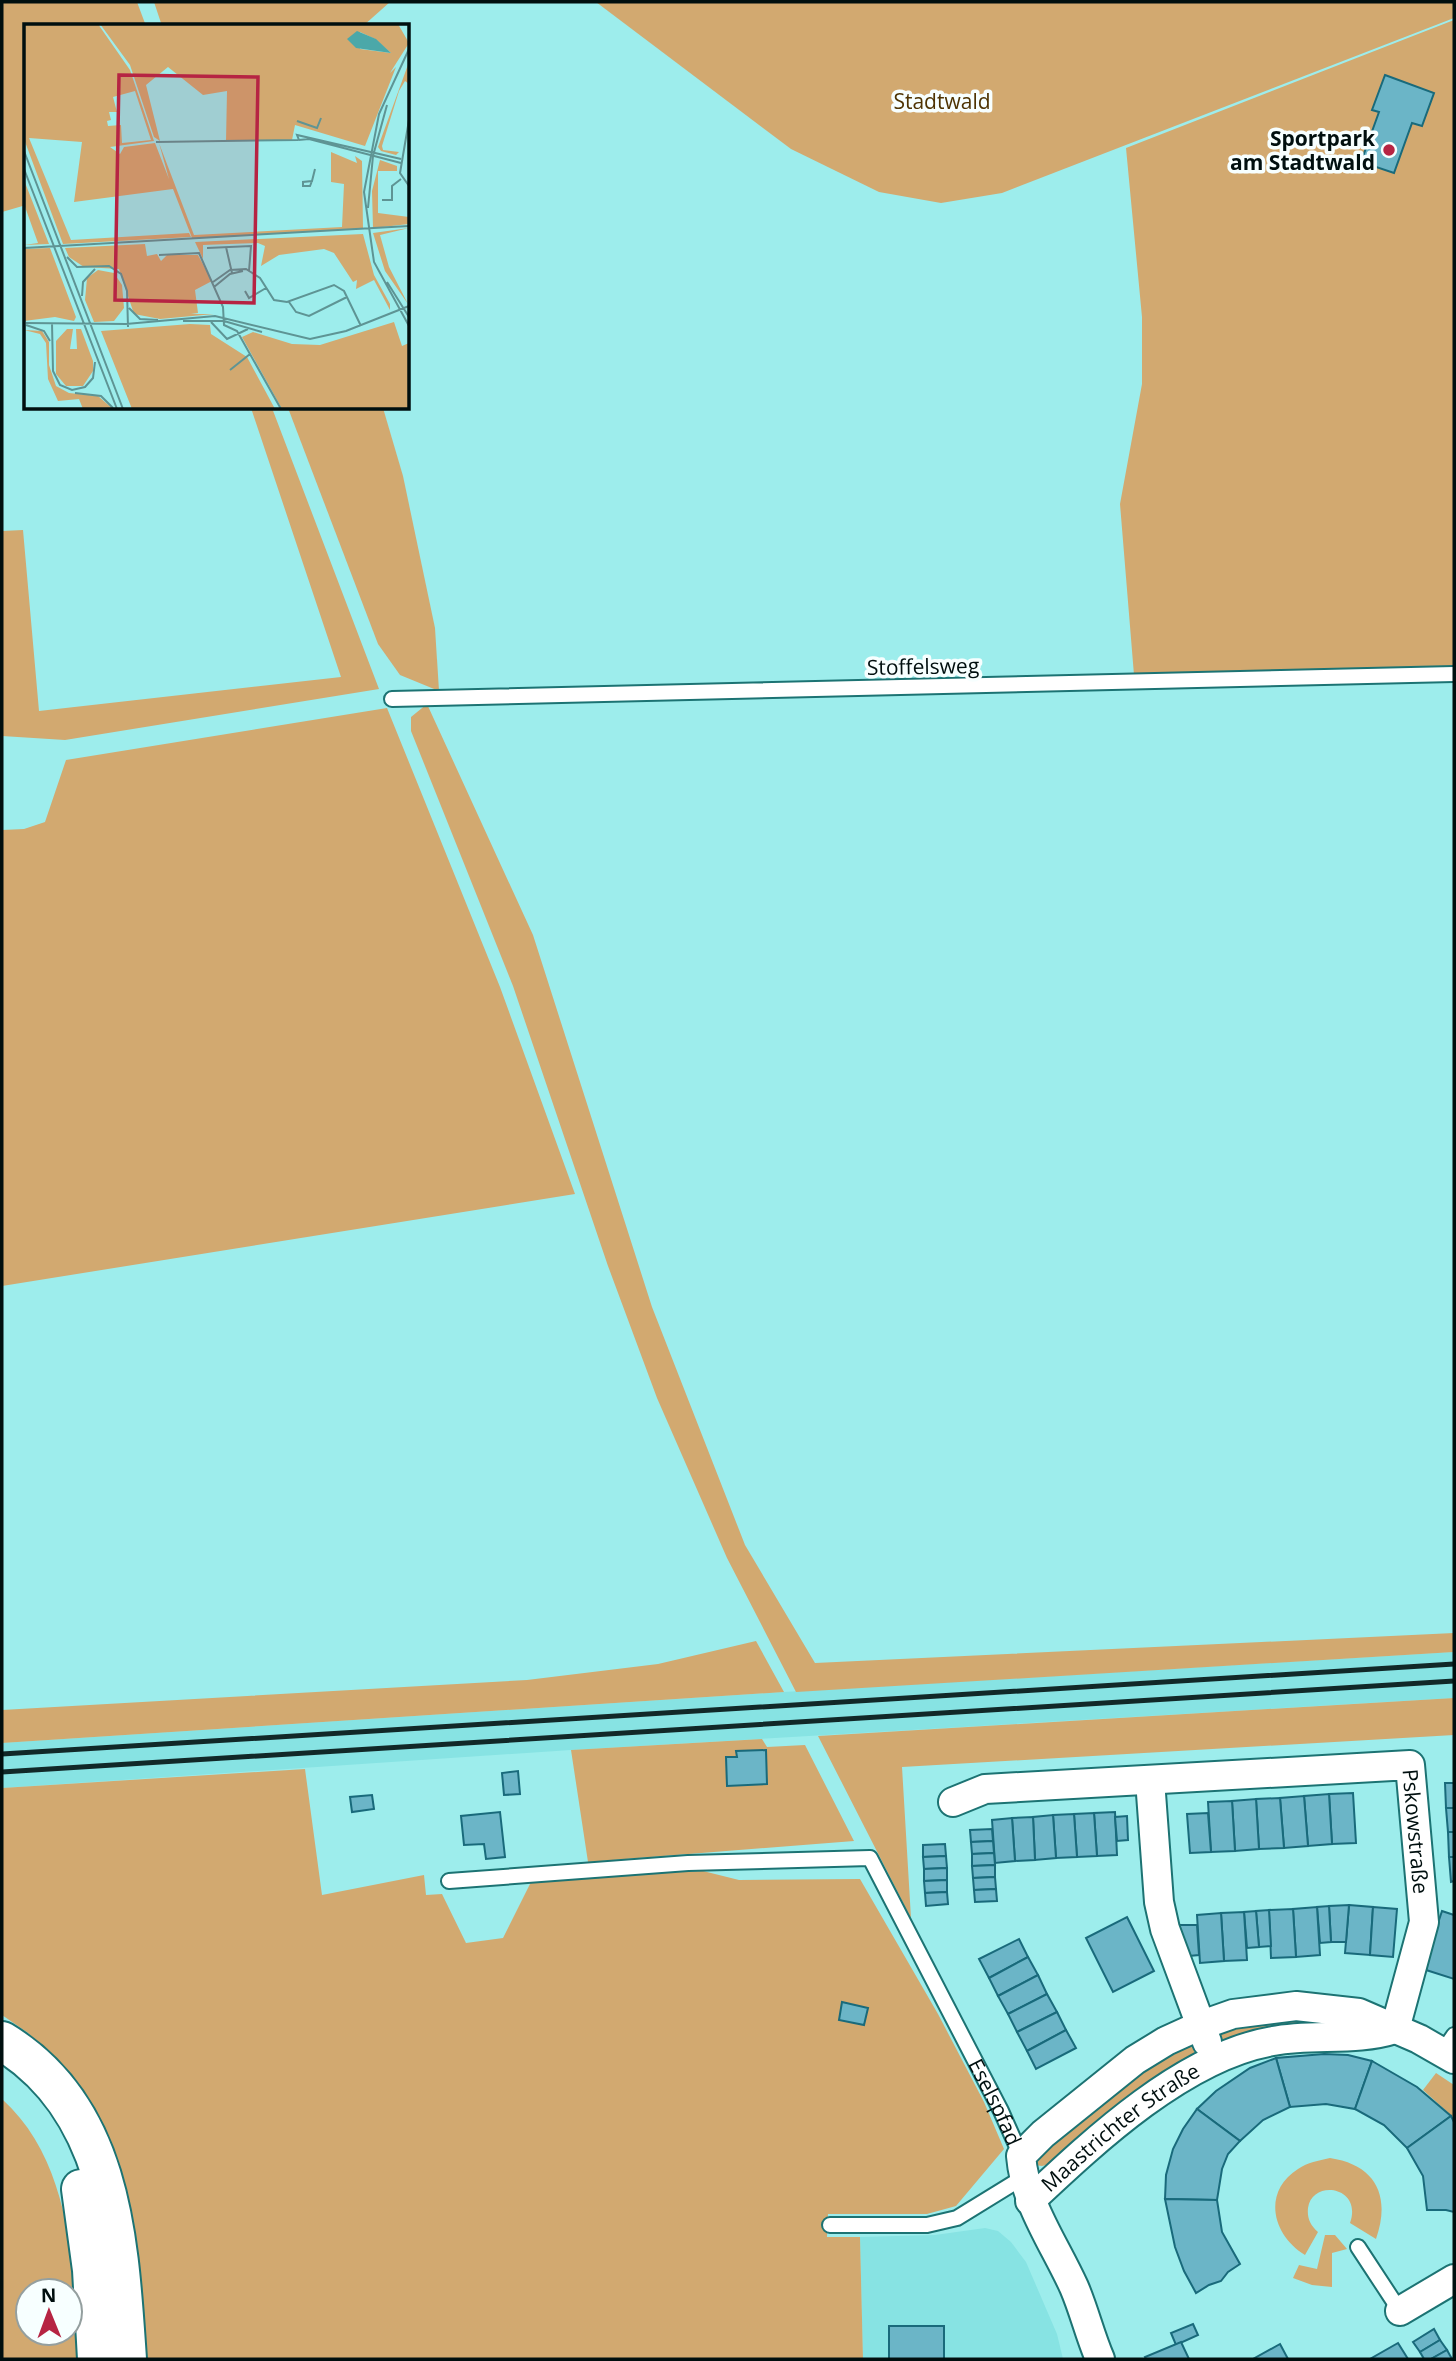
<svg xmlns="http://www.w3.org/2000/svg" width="1456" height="2361" font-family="'Open Sans',sans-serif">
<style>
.built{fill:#87e3e3}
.green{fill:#d2a970;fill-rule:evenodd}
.building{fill:#6bb5c7;stroke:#196a7b;stroke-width:2}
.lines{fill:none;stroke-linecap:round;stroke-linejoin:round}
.lane-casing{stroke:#1c7373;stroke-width:18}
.street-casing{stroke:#1c7373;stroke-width:32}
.highway-casing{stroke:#1c7373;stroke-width:42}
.lane{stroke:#fff;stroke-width:14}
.street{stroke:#fff;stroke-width:28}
.highway{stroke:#fff;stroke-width:38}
.rail{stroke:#112828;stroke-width:5}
.poi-dot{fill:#b62443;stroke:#f7ffff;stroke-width:2.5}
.labels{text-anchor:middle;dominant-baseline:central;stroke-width:7;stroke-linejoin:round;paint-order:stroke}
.park-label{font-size:21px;fill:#4e3302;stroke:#f7ffff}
.poi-label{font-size:21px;font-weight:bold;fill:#000f0f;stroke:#f7ffff;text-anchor:end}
.street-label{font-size:21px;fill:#000f0f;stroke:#f7ffff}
.inset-road{fill:none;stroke:#5e9494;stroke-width:2}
.view{fill:#b62443;fill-opacity:0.15;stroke:#b62443;stroke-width:3.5}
.inset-edge{fill:none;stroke:#000f0f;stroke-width:3.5}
</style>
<rect width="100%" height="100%" fill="#9dedec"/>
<!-- built -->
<g class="built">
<path d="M1454,1652V1698L571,1750L2,1788V1743L784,1692Z"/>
<path d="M985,2228L998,2231L1011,2242L1026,2262L1057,2334L1063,2359H863L860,2237L935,2235Z"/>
</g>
<!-- green -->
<g class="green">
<path d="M2,2H137L146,26H26V205L2,212Z"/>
<path d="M154,2H390L363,26H162Z"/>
<path d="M596,2H1454V18L1002,193L941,203L879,192L791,149Z"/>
<path d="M1454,20V668L1134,675L1120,504L1142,384V317L1126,148Z"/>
<path d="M251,408H272L379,689L65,740L2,736V531L23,530L39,711L341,677Z"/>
<path d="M288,408H383L403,476L435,628L439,691L400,675L378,644Z"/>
<path d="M427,704L533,935L652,1307L745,1545L815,1663L1454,1633V1652L796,1692L727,1558L657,1398L608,1266L513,986L411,731V717Z"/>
<path d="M387,708L500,987L575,1194L2,1286V830L24,829L45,822L66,760Z"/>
<path d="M756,1641L784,1692L2,1743V1710L527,1680L658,1664Z"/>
<path d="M1454,1698V1735L902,1767L911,1918L818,1736Z"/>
<path d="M762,1739L767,1747L805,1745L854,1841L588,1862L571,1750Z"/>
<path d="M305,1769L322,1895L424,1875L426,1895L442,1894L466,1943L503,1938L531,1882L619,1875L703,1871L739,1880L860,1879L938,2014L984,2102L1004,2149L956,2206L927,2214H828L827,2237H860L863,2359H141L85,2095L56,2059L28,2033L2,2015V1788Z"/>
<path d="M1245,2018L1354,2019L1228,2046L1215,2039L1213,2027Z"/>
<path d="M1189,2044L1194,2050L1195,2057L1057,2162L1042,2166L1035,2165V2152L1138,2068Z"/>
<path d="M1436,2073L1454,2085V2118L1423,2090Z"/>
<path d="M2,2099C73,2163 73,2271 82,2359H2ZM28,2291H70V2333H28Z"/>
<path d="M1330,2158C1376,2165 1391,2196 1376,2239L1350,2223C1363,2186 1312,2179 1308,2208C1307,2218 1310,2225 1318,2232L1305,2255C1272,2235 1262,2192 1298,2169C1308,2162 1318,2161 1330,2158Z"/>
<path d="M1325,2235H1335L1347,2249L1332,2253V2287L1312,2285L1293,2278L1299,2265L1317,2269Z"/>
</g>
<!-- building -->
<g class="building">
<path d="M1385,75L1434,93L1422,126L1412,123L1394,173L1361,162L1379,112L1372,110Z"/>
<path d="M766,1750L767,1784L727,1786L726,1757H737L736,1751Z"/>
<path d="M518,1771L520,1794L504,1795L502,1773Z"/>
<path d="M1445,1783H1454V1808H1446Z"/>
<path d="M1353,1793L1356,1843L1332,1844L1329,1794Z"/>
<path d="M1329,1794L1332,1844L1308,1846L1304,1796Z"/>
<path d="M372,1795L374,1809L352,1812L350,1797Z"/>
<path d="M1304,1796L1308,1846L1284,1848L1280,1798Z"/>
<path d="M1280,1798L1284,1848L1259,1849L1256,1799Z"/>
<path d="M1256,1799L1259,1849L1235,1851L1232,1801Z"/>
<path d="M1232,1801L1235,1851L1211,1852L1208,1802Z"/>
<path d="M1446,1808H1454V1832H1448Z"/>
<path d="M500,1812L505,1857L486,1859L484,1844L464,1845L461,1816Z"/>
<path d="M1115,1812L1117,1855L1097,1856L1094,1813Z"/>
<path d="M1094,1813L1097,1856L1077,1857L1074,1814Z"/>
<path d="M1208,1813L1211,1852L1190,1853L1187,1814Z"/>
<path d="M1074,1814L1077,1857L1056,1858L1053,1815Z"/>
<path d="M1053,1815L1056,1858L1035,1860L1033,1817Z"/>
<path d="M1127,1816L1128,1840L1117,1841L1115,1817Z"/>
<path d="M1033,1817L1035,1860L1015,1861L1012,1818Z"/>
<path d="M1012,1818L1015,1861L995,1863L992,1820Z"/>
<path d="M992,1829L993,1841L971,1842L970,1830Z"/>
<path d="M1448,1832H1454V1857H1449Z"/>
<path d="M993,1841L994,1853L972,1854L971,1842Z"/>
<path d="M945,1844L946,1856L923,1857V1845Z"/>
<path d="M994,1853L995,1865L972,1866V1854Z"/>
<path d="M946,1856L947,1868L924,1869L923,1857Z"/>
<path d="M1449,1857H1454V1881L1451,1882Z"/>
<path d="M995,1865V1877L973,1878L972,1866Z"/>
<path d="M947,1868V1880L924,1881V1869Z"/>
<path d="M995,1877L996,1889L974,1890L973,1878Z"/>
<path d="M947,1880V1892L925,1893L924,1881Z"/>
<path d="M996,1889L997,1901L975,1902L974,1890Z"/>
<path d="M947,1892L948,1904L926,1906L925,1893Z"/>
<path d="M1349,1905L1373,1907L1370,1955L1345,1953Z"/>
<path d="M1349,1905L1346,1942H1331L1329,1906Z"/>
<path d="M1329,1906L1331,1942L1320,1943L1317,1907Z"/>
<path d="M1317,1907L1320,1955L1296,1957L1293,1909Z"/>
<path d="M1373,1907L1397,1909L1393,1957L1370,1955Z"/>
<path d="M1293,1909L1296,1957L1271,1958L1269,1910Z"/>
<path d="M1269,1910L1271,1946L1259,1947L1256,1911Z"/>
<path d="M1256,1911L1259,1947L1247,1948L1244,1912Z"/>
<path d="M1442,1911L1454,1915V1979L1423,1969Z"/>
<path d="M1244,1912L1247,1960L1224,1961L1221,1913Z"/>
<path d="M1221,1913L1224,1961L1200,1963L1197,1915Z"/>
<path d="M1127,1917L1154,1971L1113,1992L1086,1938Z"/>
<path d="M1176,1925H1197L1199,1955L1189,1956Z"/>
<path d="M1019,1939L1028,1957L989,1978L979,1959Z"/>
<path d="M1028,1957L1038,1975L998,1996L989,1978Z"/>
<path d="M1038,1975L1047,1994L1008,2014L998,1996Z"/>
<path d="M1047,1994L1057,2012L1017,2032L1008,2014Z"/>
<path d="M842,2002L868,2008L864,2025L839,2020Z"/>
<path d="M1057,2012L1066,2030L1027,2051L1017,2032Z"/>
<path d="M1066,2030L1076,2048L1036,2069L1027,2051Z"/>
<path d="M1324,2054L1348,2055L1372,2061L1355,2109L1326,2104L1290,2107L1276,2058Z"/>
<path d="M1276,2058L1290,2107L1263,2120L1240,2141L1197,2109L1216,2091L1250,2068Z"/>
<path d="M1372,2061L1417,2087L1451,2116L1407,2148L1384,2125L1355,2109Z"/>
<path d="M1197,2109L1240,2141L1228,2154L1222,2169L1217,2200L1165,2199L1166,2175L1173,2149L1183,2129Z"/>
<path d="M1451,2116L1454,2122V2212L1446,2210H1427L1423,2176L1407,2148Z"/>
<path d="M1165,2199L1217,2200L1222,2232L1240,2264L1228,2272L1221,2281L1209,2285L1196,2293L1184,2271L1175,2247Z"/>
<path d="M1193,2324L1198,2335L1176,2345L1171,2333Z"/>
<rect x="889" y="2326" width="55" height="33"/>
<path d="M1434,2329L1440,2340L1420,2352L1413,2342Z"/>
<path d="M1440,2340L1447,2350L1431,2359H1424L1420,2352Z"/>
<path d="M1181,2342L1189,2359H1146L1145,2357Z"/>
<path d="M1398,2343L1408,2359H1370Z"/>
<path d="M1280,2344L1288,2359H1253Z"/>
<path d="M1447,2350L1452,2359H1431Z"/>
</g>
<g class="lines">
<defs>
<g id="lane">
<path d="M392,699L1454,674"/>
<path id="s1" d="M449,1881L688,1863L870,1858L1001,2111L1021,2156"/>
<path d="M1443,2051L1454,2035"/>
<path d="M830,2225H927L957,2218L1022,2178"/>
<path d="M1358,2247L1400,2311"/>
</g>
<g id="street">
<path d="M1150,1780L1159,1902L1165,1929L1207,2042"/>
<path id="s2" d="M953,1802L985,1789L1410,1765L1424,1922L1395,2029"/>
<path id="s3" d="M1030,2201C1094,2141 1184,2056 1273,2041C1314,2033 1355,2042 1395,2029"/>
<path d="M1400,2311L1454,2279"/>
<path d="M1100,2359C1090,2336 1084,2310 1074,2287C1054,2243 1025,2204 1021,2156L1043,2134L1135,2060L1166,2041L1199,2026L1233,2014L1296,2006L1359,2013L1419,2039L1454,2059"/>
</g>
<g id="highway">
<path d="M2,2041C114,2109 119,2242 127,2359"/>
<path d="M81,2189L92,2270L97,2359"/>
</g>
</defs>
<!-- lane casing -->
<use href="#lane" class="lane-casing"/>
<!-- street casing -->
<use href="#street" class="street-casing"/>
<!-- highway casing -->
<use href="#highway" class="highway-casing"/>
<!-- lane -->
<use href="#lane" class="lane"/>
<!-- street -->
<use href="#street" class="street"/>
<!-- highway -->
<use href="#highway" class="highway"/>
<!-- rail -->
<g class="rail">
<path d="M2,1754L1454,1664"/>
<path d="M2,1772L1454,1681"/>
</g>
</g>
<!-- markers -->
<circle class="poi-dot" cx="1389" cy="150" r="7"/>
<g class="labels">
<!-- park labels -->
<g class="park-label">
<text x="942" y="101">Stadtwald</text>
</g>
<!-- poi labels -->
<g class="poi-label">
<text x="1375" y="138">Sportpark<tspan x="1375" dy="24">am Stadtwald</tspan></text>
</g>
<!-- street labels -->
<g class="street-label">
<text transform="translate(923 666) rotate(-1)">Stoffelsweg</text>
<text stroke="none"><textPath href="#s2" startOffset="527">Pskowstraße</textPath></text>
<text stroke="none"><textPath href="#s1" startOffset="696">Eselspfad</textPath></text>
<text stroke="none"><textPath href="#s3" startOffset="117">Maastrichter Straße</textPath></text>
</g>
</g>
<!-- overview -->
<g transform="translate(24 24)">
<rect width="385" height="385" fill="#9dedec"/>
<path d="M0,0H74L106,46L130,117L86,123L96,130L100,123L131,119L145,155L135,119L170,211L318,203L320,160L307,158V128L333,139L331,132L338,137L339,205L168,214L149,165L50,178L58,118L5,114L47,216L165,209L167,213L39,220L0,115ZM111,67L127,116L98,119L97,101L84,102L83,97L87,96L85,88H93L89,73ZM76,0H374L385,19L366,49L372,43L341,122L271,101L268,116L202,117L203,67L179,71L144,43L122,61L136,117L130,113L106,41ZM336,8L351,15L367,29L336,25ZM385,38V60L381,57L375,67L358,122L359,126L375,128L372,131L357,127L354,123ZM356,136L373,142V147H354V189L385,193V200L349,204L348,167ZM0,156L25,220L0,221L14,219L0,180ZM385,204L356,211L365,243L384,280L361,247L349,209ZM339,210L350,251L366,280V286L350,256L332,265L333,256L329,258L310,229L300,225L255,231L237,242L241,222L234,219L179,221V235L171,218ZM121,220L123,232L133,230L137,237L143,231H174L188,257L171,266L174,289L167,290H190L136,295L110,290L95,245L60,243L45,233L41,224ZM26,224L52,293L50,297L31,293L0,297V225ZM74,246L90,249L98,261L100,284L90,297L70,298L61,276L63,254ZM370,298L378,322L385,319V385H258L218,313L229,308L268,320L296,321ZM166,300L186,301L187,310L223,333L251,385H108L77,307ZM43,305H49L46,325H53L52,305H57L69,337V347L59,362H42L32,350V317ZM0,306L18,307L25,318V341L32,362L45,369L74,372L89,385H59L55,375L34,377L24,355L22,319L16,310Z" fill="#d2a970" fill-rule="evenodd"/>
<path d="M333,7L352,15L367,29L332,24L323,15Z" fill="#4ba8a9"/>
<path class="inset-road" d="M385,25L355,90L340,168L350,238L385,302M385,96L376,149L385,162M273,97L293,104L297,94M132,118L274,116M0,127L99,385M377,139L285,115L275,116L273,111L377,135M0,145L93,385M288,157L286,162H279V158L288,157L291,145M358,176H368V162L377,155M344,184L349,132L363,81M202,223L208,249M0,224L385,202M183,224L227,222L225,247M135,231L175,229L199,283L200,301L213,307L257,385M43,233L53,243L85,242L97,250L103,267L104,303M189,258L206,246L222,245L236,254L250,276L263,278L310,261L320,267L337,302M363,258L385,293M190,263L206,250L219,247M221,267L225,274L242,264M58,272L59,258L71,245M265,278L272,288L285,292L323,273M105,284L116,295L134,296M159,297H200L238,308M187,298L203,315L224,305M2,299L102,300L191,292L286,315L322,307L385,282M28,299L29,347L36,361L48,366L61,363L69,354L71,338M2,301L20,307L26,317M206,346L226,330M51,369L77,372L89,384"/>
<path class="view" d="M95,51L234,53L230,279L91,276Z"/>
<rect width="385" height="385" class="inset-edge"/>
</g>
<!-- border -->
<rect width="1456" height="2361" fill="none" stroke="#000f0f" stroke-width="7"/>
<!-- north arrow -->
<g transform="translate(49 2312) rotate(359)"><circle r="33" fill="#f7ffff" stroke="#949f9f" stroke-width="2"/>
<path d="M0-5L12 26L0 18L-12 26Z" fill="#b62443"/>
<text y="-10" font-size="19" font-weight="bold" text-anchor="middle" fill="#000f0f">N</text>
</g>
</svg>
